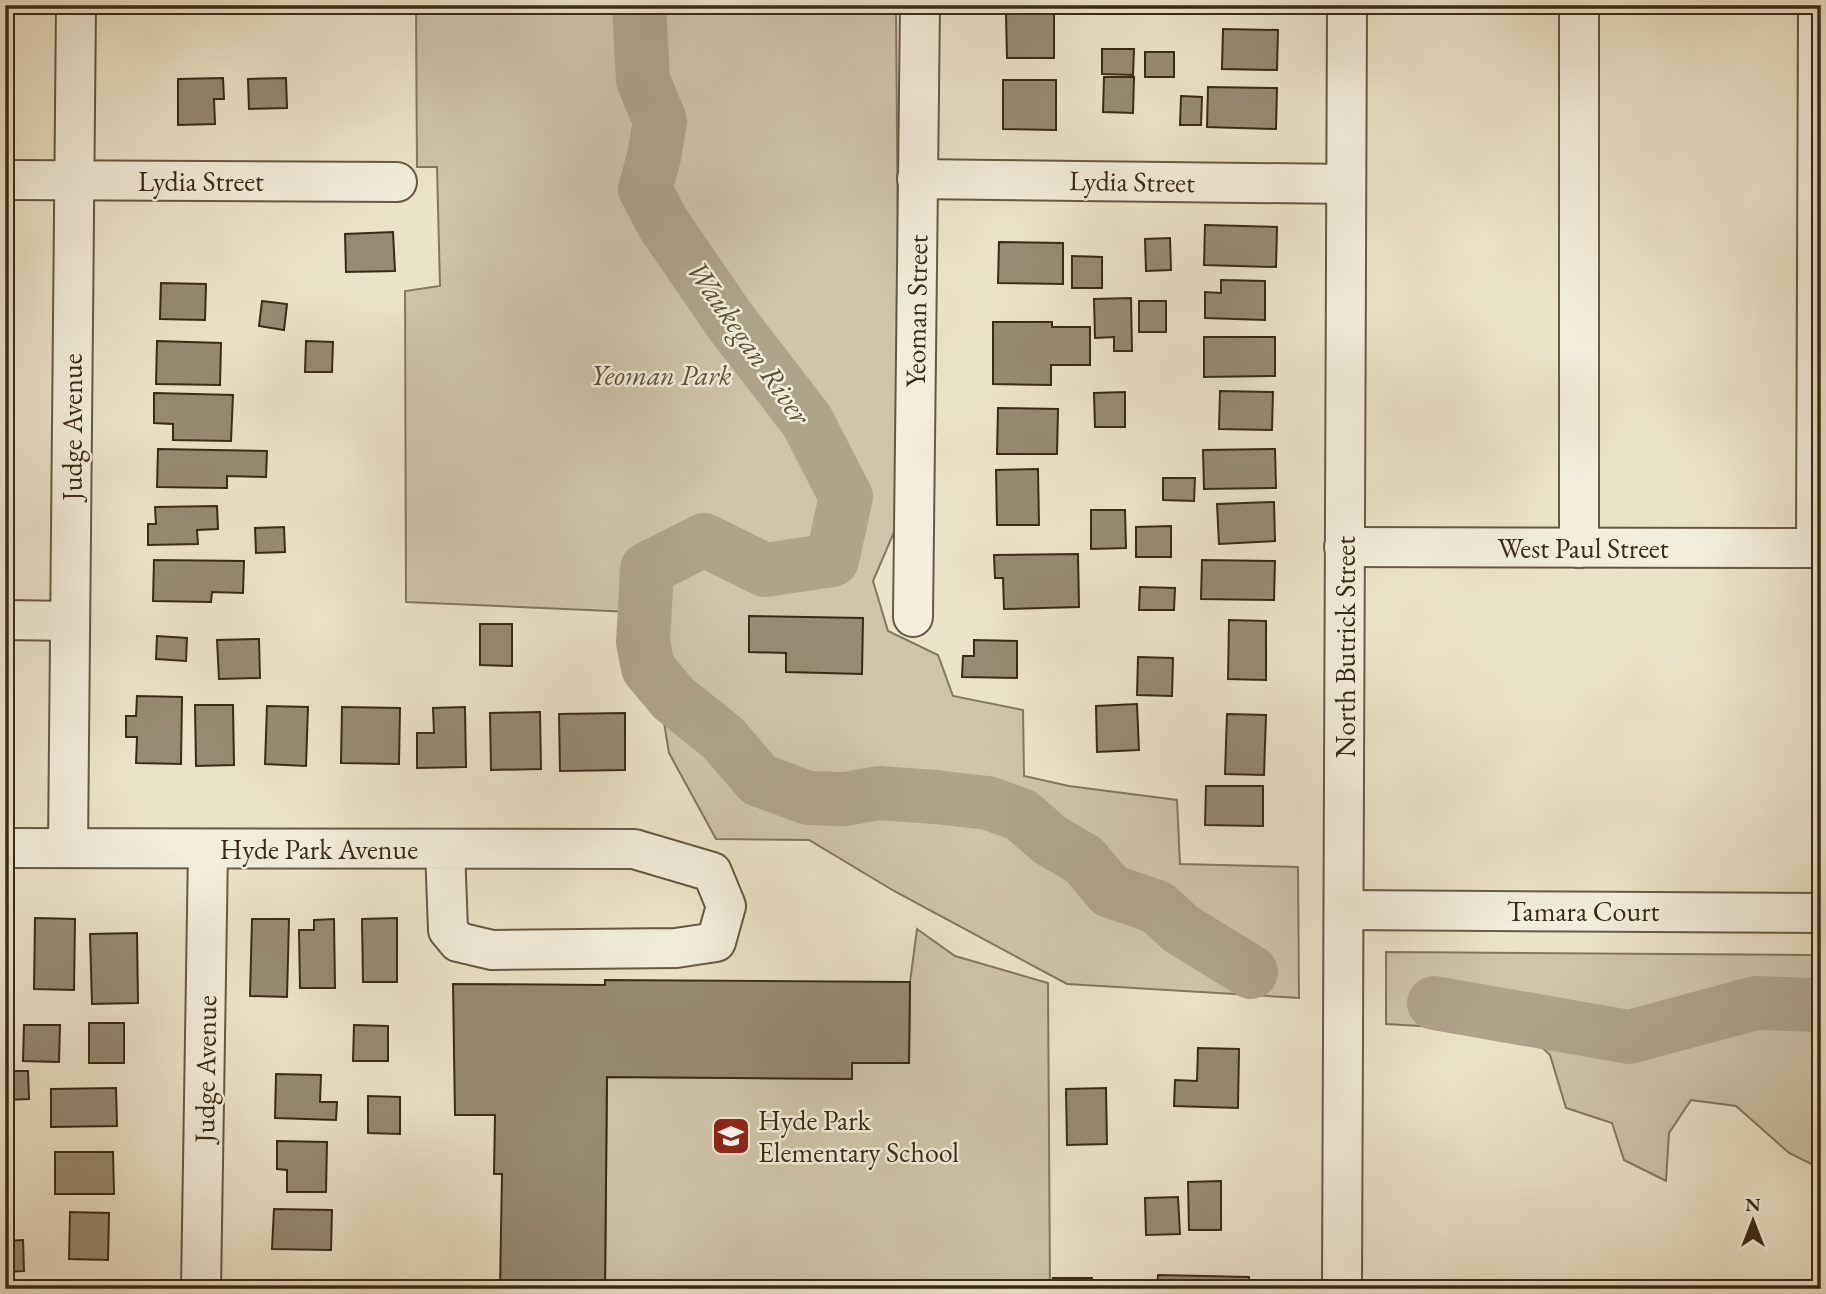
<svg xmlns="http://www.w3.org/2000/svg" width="1826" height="1294" font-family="'EB Garamond',serif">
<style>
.green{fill:#cdc4ab;stroke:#837861;stroke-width:2}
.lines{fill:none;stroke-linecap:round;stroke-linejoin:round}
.river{stroke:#aea48c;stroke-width:54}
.building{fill:#968b74;stroke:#392b17;stroke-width:2}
.minor-casing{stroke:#665944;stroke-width:42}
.minor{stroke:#f2eddc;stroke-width:38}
.labels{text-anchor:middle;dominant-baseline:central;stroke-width:5;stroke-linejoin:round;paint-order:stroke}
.street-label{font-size:28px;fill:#392b17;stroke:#f2eddc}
.park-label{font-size:28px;font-style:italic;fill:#5e513c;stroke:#f2eddc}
.poi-label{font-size:28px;fill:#392b17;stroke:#f2eddc;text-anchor:start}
.water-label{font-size:30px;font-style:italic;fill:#5c4f3a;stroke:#f2eddc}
</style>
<rect width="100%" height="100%" fill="#ebe3c9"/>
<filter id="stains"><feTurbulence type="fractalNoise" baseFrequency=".00286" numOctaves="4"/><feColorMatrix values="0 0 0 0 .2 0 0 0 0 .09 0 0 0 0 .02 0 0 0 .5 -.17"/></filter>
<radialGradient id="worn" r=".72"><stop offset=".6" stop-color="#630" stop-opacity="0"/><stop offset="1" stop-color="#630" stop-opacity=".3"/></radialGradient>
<!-- green -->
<g class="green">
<path d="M416,5H896L900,518L873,581L888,631L938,655L953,696L1023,710L1024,776L1069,786L1177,800L1180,864L1298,867L1299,998L1067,984L894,891L809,840L716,839L669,753L660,698L643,680L632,612L406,602L405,291L440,286L437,167H417Z"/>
<path d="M917,929L955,956L1048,983L1050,1289H605L607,1077L852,1079V1063H909L910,982Z"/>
<path d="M1386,952L1821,955V1169L1789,1153L1736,1106L1691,1100L1669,1133L1666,1181L1624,1160L1612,1123L1566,1108L1550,1055L1526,1032L1386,1024Z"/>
</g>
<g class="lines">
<!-- river -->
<g class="river">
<path d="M639,5L643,80L660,121L654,157L645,189L664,225L730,321L807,421L846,497L832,560L765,570L704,540L647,569L643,642L648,668L673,698L723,738L759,780L808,798L845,799L879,793L935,797L988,803L1021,815L1050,840L1084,860L1110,891L1157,907L1181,929L1251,972"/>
<path d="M1434,1003L1629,1037L1756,1003L1821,1005"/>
</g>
</g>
<!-- building -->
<g class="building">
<path d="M1223,5H1277V11L1223,10Z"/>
<path d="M1006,14H1054V58H1007Z"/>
<path d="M1223,29L1278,30L1277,70L1222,69Z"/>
<path d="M1102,49H1134L1133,75L1102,74Z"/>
<rect x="1145" y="52" width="29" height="25"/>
<path d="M1104,77H1134L1133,113L1103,112Z"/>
<path d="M223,78L224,99H214L215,124L178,125V79Z"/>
<path d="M286,78L287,108L249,109L248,79Z"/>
<path d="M1003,80H1056V130L1003,129Z"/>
<path d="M1208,87L1277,88L1276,129L1207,127Z"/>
<path d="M1181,96L1202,97L1201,125H1180Z"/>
<path d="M1205,225L1277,227L1276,267L1204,265Z"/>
<path d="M393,232L395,271L346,272L345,234Z"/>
<path d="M1170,238L1171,270L1146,271L1145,239Z"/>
<path d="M999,242L1063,243V284L998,283Z"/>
<path d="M1072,256L1102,257V288H1072Z"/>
<path d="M1221,280L1265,281V320L1205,318V292L1221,293Z"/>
<path d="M161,283L206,284L205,320L160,319Z"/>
<path d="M1131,298L1132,351H1114V337L1095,338L1094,299Z"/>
<path d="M262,301L287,304L284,330L259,326Z"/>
<rect x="1139" y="301" width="27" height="31"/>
<path d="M993,322H1052V327H1090V365H1051V385L993,384Z"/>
<path d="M1204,337H1275V376L1204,377Z"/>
<path d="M157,341L221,343L220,385L156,384Z"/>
<path d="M306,341L333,342L332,372H305Z"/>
<path d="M1220,391L1273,392L1272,430L1219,429Z"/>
<path d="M1125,392V427H1095L1094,393Z"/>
<path d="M154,393L233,395L231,441L173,440V424L154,423Z"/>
<path d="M998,408L1058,409L1057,454H997Z"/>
<path d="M158,449L267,451L266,477L227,476V488L157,487Z"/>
<path d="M1275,449L1276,488L1204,489L1203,450Z"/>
<path d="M1038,469L1039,525H997L996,470Z"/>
<path d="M1163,478H1195L1194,501L1163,500Z"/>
<path d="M1274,502L1275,541L1219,544L1217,504Z"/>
<path d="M217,506L218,529L197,530L198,544L148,545V524H156L155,507Z"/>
<path d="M1091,510H1125L1126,548L1091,549Z"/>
<path d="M1171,526V557H1136V527Z"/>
<path d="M284,527L285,552L256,553L255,528Z"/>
<path d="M1078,554L1079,607L1004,609L1003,578H995L994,555Z"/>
<path d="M154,560L244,561L243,593L212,592L211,602L153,601Z"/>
<path d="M1202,560L1275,561L1274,600L1201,599Z"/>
<path d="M1140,587L1175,588L1174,610H1139Z"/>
<path d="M749,616L863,618L862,674L786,672V653L749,652Z"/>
<path d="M1229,620L1266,621V680L1228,679Z"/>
<path d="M480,624H512V666L480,665Z"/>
<path d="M157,636L187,638L186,661L156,659Z"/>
<path d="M259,639L260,678L219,679L217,640Z"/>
<path d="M974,640L1017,641V678L962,677L963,656H974Z"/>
<path d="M1138,657L1173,658L1172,696L1137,695Z"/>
<path d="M137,696L182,697L181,764L136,763L137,737H126V716H136Z"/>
<path d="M1137,704L1139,750L1097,752L1096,706Z"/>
<path d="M195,705H233L234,765L196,766Z"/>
<path d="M267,706L308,707L306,766L265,764Z"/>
<path d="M342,707L400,708L399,764L341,763Z"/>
<path d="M465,707L466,767L417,768V733H434L433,708Z"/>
<path d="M540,712L541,769L491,770L490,713Z"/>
<path d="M625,713V770L560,771L559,714Z"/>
<path d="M1227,714L1266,715L1264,775L1225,774Z"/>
<path d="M1206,786H1263V826L1205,825Z"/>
<path d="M35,918L75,919L74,990L34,989Z"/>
<path d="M397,918V982H363L362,919Z"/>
<path d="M252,919H289L287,997L250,996Z"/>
<path d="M334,919L335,988H300L299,930H314V920Z"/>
<path d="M5,933H13L12,981H5Z"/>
<path d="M137,933L138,1003L92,1004L90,934Z"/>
<path d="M605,980L910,982L909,1063H852V1079L607,1077L605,1289H500L502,1174H494L495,1115H455L453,984L605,985Z"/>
<rect x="89" y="1023" width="35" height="40"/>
<path d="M24,1025H60L59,1062L23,1061Z"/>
<path d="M354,1025L388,1026V1061H353Z"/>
<path d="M1198,1048L1239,1049L1238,1108L1174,1106L1175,1080L1197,1081Z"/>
<path d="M5,1071H28L29,1099L5,1100Z"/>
<path d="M276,1074L321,1075L320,1102H337L336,1120L275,1118Z"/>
<path d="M116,1088L117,1126L51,1127V1089Z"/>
<path d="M1106,1088L1107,1144L1067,1145L1066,1089Z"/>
<path d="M368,1096L400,1097V1134L368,1133Z"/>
<path d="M277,1141L327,1142L326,1192H287V1170L277,1169Z"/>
<path d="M55,1152H113L114,1194H55Z"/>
<path d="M1221,1181V1230H1189L1188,1182Z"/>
<path d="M1178,1197L1180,1234L1146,1235L1145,1198Z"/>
<path d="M274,1209L332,1210L331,1250L272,1249Z"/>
<path d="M70,1212L109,1213L108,1260L69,1259Z"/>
<path d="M23,1240L24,1271L5,1272V1241Z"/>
<path d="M1158,1275L1249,1277V1289H1157Z"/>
<path d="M1053,1278H1092V1289H1054Z"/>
<path d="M119,1281L120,1289H52V1283Z"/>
<path d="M345,1283V1289H266V1284Z"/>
</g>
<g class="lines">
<defs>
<g id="minor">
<path d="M1579,5V548"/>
<path d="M917,179L1346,184"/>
<path d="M5,180L397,182"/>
<path d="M1344,547L1821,548"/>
<path d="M1816,548L1818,5"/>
<path d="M913,617L920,5"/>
<path d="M5,620L70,621"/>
<path d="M5,848L634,849L712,872L726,906L716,942L676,948L492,950L458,942L448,930L445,849"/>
<path d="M68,848L76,5"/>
<path d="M1345,910L1821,913"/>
<path d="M201,1289L208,849"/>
<path d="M1342,1289L1347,5"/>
</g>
</defs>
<!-- minor casing -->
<use href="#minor" class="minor-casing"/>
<!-- minor -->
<use href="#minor" class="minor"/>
</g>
<!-- icons -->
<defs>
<symbol id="school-square" viewBox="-11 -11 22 22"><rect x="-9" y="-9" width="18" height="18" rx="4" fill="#8f2418" stroke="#f2eddc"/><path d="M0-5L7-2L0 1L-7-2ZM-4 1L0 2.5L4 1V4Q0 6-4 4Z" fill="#fff"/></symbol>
</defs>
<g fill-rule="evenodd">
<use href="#school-square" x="709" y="1114" width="44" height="44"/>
</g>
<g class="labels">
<!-- street labels -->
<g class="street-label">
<text x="201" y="181">Lydia Street</text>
<text transform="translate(1132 181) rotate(1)">Lydia Street</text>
<text transform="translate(916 311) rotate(-89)">Yeoman Street</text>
<text transform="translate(72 427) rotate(-90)">Judge Avenue</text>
<text x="1583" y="548">West Paul Street</text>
<text transform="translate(1345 647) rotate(-90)">North Butrick Street</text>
<text x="319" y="849">Hyde Park Avenue</text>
<text x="1583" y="911">Tamara Court</text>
<text transform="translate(205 1069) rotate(-89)">Judge Avenue</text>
</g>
<!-- park labels -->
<g class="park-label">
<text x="661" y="375">Yeoman Park</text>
</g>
<!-- poi labels -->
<g class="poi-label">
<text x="758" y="1120">Hyde Park<tspan x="758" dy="32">Elementary School</tspan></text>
</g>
<!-- water labels -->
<g class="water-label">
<text transform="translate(749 342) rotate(55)">Waukegan River</text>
</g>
</g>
<!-- margin -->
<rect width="1826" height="1294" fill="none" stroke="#ebe3c9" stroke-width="28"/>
<rect x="7" y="7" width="1812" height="1280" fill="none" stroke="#392b17" stroke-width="3.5"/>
<rect x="14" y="14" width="1798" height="1266" fill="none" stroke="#392b17" stroke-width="2"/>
<!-- north arrow -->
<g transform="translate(1753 1221)" stroke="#f2eddc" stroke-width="5" paint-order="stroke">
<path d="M0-5L12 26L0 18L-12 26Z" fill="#392b17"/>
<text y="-10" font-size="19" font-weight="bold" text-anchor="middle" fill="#392b17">N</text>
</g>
<rect width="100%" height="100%" filter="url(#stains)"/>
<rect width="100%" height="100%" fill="url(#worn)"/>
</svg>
